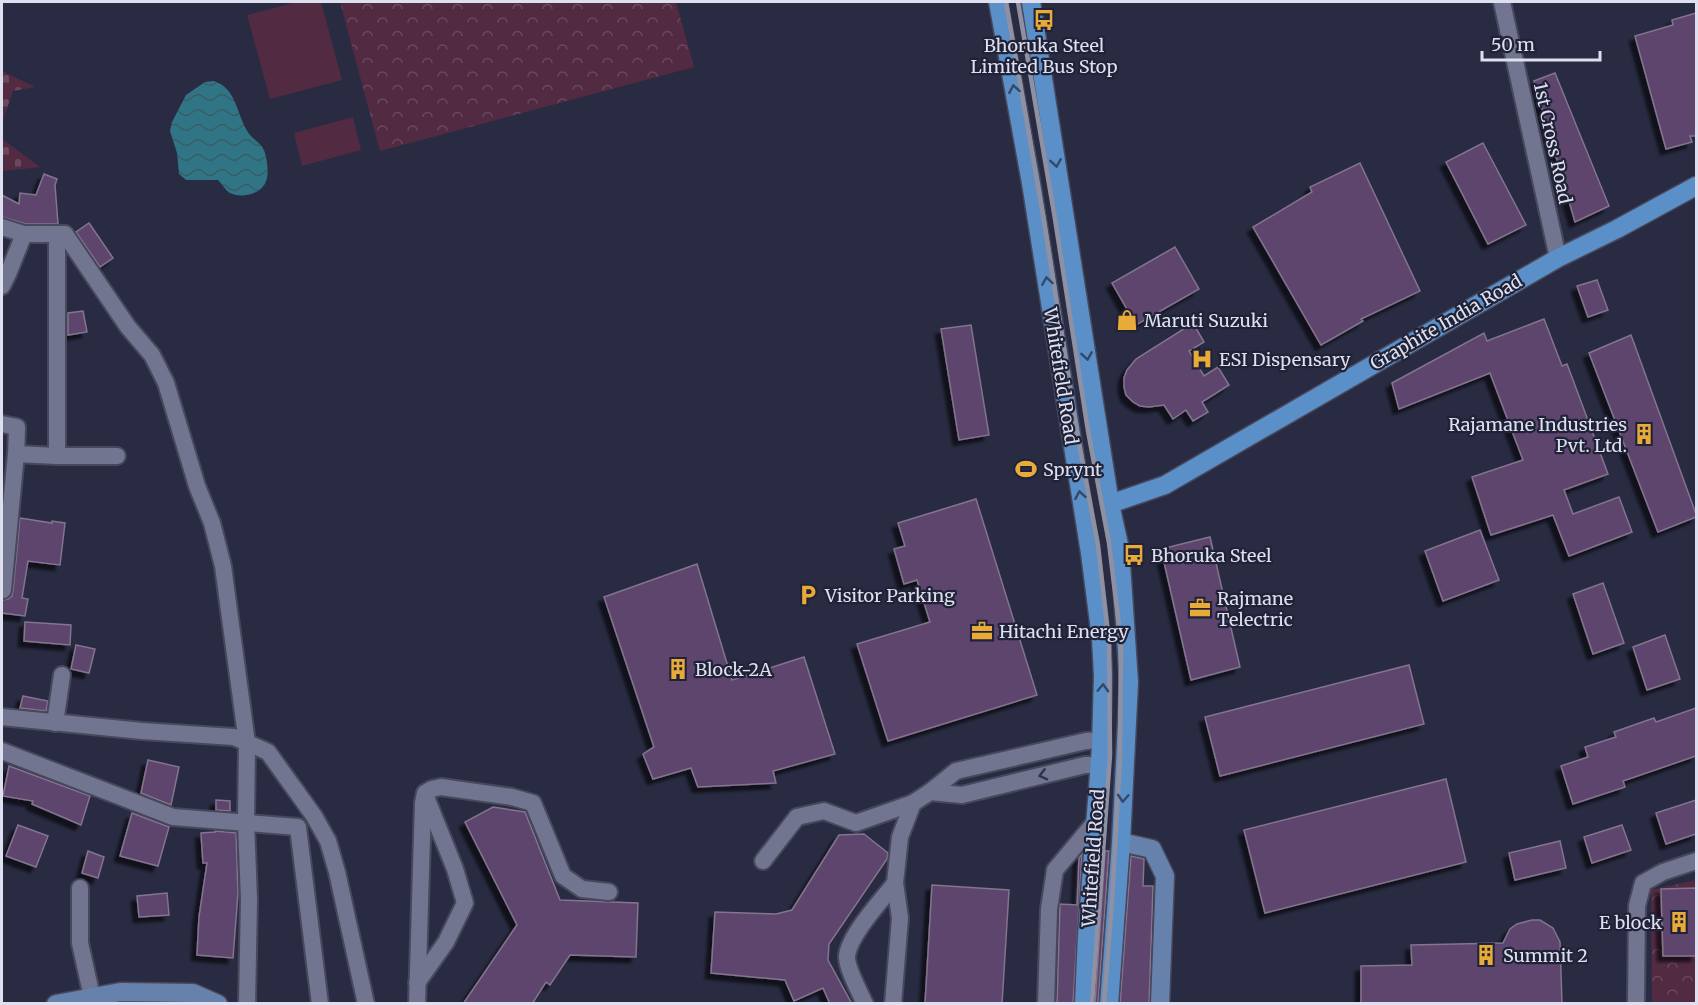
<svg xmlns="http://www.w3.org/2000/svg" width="1698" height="1005" font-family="Merriweather,serif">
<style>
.cemetery{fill:url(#cemetery-stones)}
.park{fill:url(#park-crowns)}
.garden{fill:#522b43}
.water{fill:url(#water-waves)}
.building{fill:#5d446d;stroke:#83748d;stroke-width:1.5;filter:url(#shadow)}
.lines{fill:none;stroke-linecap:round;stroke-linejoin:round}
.street-casing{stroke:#47485c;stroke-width:20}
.secondary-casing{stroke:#47485c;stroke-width:21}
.primary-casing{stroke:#47485c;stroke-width:21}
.street{stroke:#727590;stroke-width:16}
.secondary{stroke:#6682ac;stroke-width:18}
.primary{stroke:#5b8fc8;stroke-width:18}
.rail{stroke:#8f91a3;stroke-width:4.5}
.oneway{stroke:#35486a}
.oneway2{stroke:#30334a}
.labels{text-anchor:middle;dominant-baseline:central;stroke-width:4.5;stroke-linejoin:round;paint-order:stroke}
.poi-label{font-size:18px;fill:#dee0ef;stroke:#202238;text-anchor:start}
.street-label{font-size:18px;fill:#dee0ef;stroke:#202238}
</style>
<defs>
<pattern id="cemetery-stones" width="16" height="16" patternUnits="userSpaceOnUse" patternTransform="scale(1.5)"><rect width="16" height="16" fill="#522b43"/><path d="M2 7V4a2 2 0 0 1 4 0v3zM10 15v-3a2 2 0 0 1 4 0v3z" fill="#6a495e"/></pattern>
<pattern id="park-crowns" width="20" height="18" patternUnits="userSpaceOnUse" patternTransform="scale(1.5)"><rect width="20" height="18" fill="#522b43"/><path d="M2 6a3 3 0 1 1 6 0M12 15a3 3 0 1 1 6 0" fill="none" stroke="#6a495e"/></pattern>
<pattern id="water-waves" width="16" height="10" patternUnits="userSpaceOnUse" patternTransform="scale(1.5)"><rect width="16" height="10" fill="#307586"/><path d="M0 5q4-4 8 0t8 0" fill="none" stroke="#3a5c67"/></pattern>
<filter id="shadow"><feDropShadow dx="-5.5" dy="5.5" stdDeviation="1.5" flood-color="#0009"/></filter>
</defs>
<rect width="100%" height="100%" fill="#292b42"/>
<!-- cemetery -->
<g class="cemetery">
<path d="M2,71L35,87L13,91L2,123Z"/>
<path d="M2,139L40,167L2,171Z"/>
</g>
<!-- park -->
<g class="park">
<path d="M340,2H676L694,67L380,151Z"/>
<path d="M1696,880V1003H1652L1651,890Z"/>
</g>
<!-- garden -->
<g class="garden">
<path d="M297,2H321L342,80L270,99L247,15Z"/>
<path d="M353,117L361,150L302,166L294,133Z"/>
</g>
<!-- water -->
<path class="water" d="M214,81C236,89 236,111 246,129C254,144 265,140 267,163C268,168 268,177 266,181C262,194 242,199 230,193C226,191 222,184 218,180H186L179,174L177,153L170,131L172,122L186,95L205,82Z"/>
<!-- building -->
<g class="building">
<path d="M1696,13V136H1690L1692,142L1666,149L1635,36L1673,25L1672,20Z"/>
<path d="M1555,73L1609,206L1575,222L1534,81Z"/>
<path d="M1483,143L1526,225L1488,244L1446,162Z"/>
<path d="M1360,163L1420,291L1361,319L1363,321L1321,345L1253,227L1312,192L1310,187Z"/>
<path d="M44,174L57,179L55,185L58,224H26L2,217V195L19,204L20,193L36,195Z"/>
<path d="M89,223L113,258L100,267L76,232Z"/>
<path d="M1175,247L1199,289L1136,325L1112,283Z"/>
<path d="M1597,280L1608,310L1588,317L1577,286Z"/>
<path d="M83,311L87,332L68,335V313Z"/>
<path d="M1544,319L1562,366L1567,364L1608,474L1564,490L1573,514L1619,497L1632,532L1569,556L1553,515L1491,535L1472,477L1523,460L1490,373L1399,409L1392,383L1484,333L1487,341Z"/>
<path d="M1193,323L1204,342L1189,351L1204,376L1218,367L1229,385L1202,402L1208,412L1193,421L1186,410L1173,419L1164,405L1149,407L1140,406L1133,402L1126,395L1124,387V378L1127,370L1136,359Z"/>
<path d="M971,325L989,435L959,440L941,329Z"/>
<path d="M1631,335L1696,514V517L1658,532L1589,353Z"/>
<path d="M976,499L1037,695L888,741L857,644L930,622L917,580L904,584L894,549L905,546L898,523Z"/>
<path d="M20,518L52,523V521L65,523L60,565L28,561L22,598L28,599L25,616L2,613V600L8,599L12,596L13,591Z"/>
<path d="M1480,530L1499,580L1443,601L1425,551Z"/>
<path d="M1210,537L1240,667L1191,680L1161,549Z"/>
<path d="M697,564L732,680L804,657L835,754L773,771L776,783L698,787L691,768L653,779L643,754L654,747L604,597Z"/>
<path d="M1603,583L1624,643L1593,654L1573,594Z"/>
<path d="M25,622L71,625L70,645L24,641Z"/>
<path d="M1665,635L1680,679L1647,690L1633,647Z"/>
<path d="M76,645L95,649L89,673L71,669Z"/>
<path d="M1409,665L1424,724L1220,776L1205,717Z"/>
<path d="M23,696L48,701L46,711L20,708Z"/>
<path d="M1696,708V756L1623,781L1625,787L1573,804L1561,766L1588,757L1585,747L1616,737L1614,732L1654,718L1656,722Z"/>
<path d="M148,760L179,767L171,805L141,793Z"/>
<path d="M9,766L90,796L81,825L32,804L33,801L3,796Z"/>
<path d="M1446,779L1466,862L1265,913L1244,830Z"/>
<path d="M216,800L230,801V811L216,810Z"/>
<path d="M1696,800V834L1666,844L1656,813Z"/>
<path d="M493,807L525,812L560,900L638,903L636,957L570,955L550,985L546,982L532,1004H463L517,925L465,822Z"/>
<path d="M132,813L169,827L158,866L120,856Z"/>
<path d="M18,825L48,836L36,867L6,856Z"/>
<path d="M1622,825L1631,850L1592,863L1584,837Z"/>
<path d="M215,831L236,833L238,893L233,958L197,955L199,917L207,863H203L201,833L215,832Z"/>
<path d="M864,834L888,853L887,859L829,944L828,960L852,1004H830L823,988L794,1001L785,980L711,973L715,912L776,914L792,910L839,835Z"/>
<path d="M1560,841L1566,868L1515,880L1509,853Z"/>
<path d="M88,851L104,857L98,878L82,873Z"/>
<path d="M1105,851H1109L1098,1004H1095Z"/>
<path d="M1082,854L1073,1004H1057L1060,904L1077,905L1079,858Z"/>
<path d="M1131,856L1144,859L1143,886H1153L1149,1004H1120Z"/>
<path d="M932,885L1009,890L1002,1004H925Z"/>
<path d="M1696,888V956H1663L1661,889Z"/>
<path d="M167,893L169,915L139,917L137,896Z"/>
<path d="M1532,920H1540L1553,928L1560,942L1562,1004H1361V966L1412,965L1411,945L1503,943L1510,929L1517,924Z"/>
</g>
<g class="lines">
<defs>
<g id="street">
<path d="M1502,2L1558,258"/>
<path d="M2,227L24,234H65L128,327L152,355L166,383L197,486L212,523L223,566L247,743L246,823L249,899L247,1004"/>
<path d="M57,234V456"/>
<path d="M2,286L8,274L24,234"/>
<path d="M2,424L17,427L16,457"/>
<path d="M3,590L16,454L57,456H117"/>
<path d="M2,717L142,731L234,737L268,752L314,816L328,841L337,872L366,1004"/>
<path d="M55,723L62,675"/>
<path d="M2,751L173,817L298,827L320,1004"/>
<path d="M1100,765H1085L962,795L930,792L956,771L1086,741L1101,740"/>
<path d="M763,861L797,817L824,811L856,823L913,803"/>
<path d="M80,888V943L92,997"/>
<path d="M417,983L446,942L465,903L455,869L426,797"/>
<path d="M417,1004L423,803L425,793L432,789L441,787L512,797L533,803L563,876L582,889L609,892"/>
<path d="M865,1004C860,993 846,967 847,956C849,935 882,900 895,883"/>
<path d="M893,1004L900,918L895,883L900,837L913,803L930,792"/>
<path d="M1046,1004L1049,909L1055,870L1096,821"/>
<path d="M1636,1004L1637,906L1643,883L1663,872L1696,861"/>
</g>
<g id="secondary">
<path d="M1121,842L1152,849L1165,876L1160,1004"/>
<path d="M56,1004L120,992L193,993L218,1004"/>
</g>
<g id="primary">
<path d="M998,2L1031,183L1090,553L1101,638L1103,676L1101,747L1087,935L1084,1004"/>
<path d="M1031,2L1110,504L1120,549L1129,682L1121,842L1109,1004"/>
<path d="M1110,504L1165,485L1558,258L1617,229L1696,186"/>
</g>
</defs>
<!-- street casing -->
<use href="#street" class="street-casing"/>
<!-- secondary casing -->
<use href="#secondary" class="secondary-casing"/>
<!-- primary casing -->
<use href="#primary" class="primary-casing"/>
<!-- street -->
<use href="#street" class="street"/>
<!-- secondary -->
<use href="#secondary" class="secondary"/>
<!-- primary -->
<use href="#primary" class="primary"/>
<!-- rail -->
<g class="rail">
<path d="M1006,2L1044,221L1077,433L1098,545L1109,643L1110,755L1092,1004"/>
<path d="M1018,2L1055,219L1088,431L1109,543L1121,642L1120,757L1112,901L1104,1004"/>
</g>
</g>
<!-- one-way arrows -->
<defs><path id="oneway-chevron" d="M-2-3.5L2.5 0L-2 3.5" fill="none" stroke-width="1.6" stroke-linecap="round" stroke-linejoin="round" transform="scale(1.5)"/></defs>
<g class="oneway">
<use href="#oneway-chevron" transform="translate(1014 89) rotate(-100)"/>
<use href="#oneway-chevron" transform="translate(1056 163) rotate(81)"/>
<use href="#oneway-chevron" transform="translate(1047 281) rotate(-99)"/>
<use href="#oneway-chevron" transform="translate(1087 356) rotate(81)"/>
<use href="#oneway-chevron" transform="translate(1080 495) rotate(-100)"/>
<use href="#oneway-chevron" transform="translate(1103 688) rotate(-88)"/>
<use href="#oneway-chevron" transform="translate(1123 798) rotate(93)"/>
</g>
<use class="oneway2" href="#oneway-chevron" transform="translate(1043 775) rotate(166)"/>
<!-- icons -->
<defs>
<symbol id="bus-bare" viewBox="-9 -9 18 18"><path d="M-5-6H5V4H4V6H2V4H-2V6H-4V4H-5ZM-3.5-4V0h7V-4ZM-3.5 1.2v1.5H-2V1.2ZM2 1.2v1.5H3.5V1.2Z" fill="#e9ab38" stroke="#202238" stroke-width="2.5" paint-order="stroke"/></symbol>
<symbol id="shop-bare" viewBox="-9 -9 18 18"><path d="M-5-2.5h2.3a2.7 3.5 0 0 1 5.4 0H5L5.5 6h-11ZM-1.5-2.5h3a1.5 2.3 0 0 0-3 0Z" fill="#e9ab38" stroke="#202238" stroke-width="2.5" paint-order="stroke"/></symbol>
<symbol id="hospital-bare" viewBox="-9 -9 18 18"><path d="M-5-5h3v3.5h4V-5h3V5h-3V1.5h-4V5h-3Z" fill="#e9ab38" stroke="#202238" stroke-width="2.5" paint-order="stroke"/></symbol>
<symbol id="building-bare" viewBox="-9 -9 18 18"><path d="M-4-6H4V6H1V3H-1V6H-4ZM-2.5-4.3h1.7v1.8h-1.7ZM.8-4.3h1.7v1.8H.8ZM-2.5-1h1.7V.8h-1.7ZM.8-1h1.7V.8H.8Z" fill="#e9ab38" stroke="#202238" stroke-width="2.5" paint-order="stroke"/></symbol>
<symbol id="stadium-bare" viewBox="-9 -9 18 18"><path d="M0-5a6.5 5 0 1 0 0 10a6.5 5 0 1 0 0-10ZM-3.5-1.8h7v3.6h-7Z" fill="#e9ab38" stroke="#202238" stroke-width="2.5" paint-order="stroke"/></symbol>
<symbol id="parking-bare" viewBox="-9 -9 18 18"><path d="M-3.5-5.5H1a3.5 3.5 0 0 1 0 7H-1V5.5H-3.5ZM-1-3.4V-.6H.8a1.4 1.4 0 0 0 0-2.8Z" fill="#e9ab38" stroke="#202238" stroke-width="2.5" paint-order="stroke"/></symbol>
<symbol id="office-bare" viewBox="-9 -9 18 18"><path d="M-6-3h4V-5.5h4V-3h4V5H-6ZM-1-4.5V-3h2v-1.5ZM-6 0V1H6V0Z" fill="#e9ab38" stroke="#202238" stroke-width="2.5" paint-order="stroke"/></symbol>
</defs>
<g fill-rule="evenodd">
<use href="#bus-bare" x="1029" y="5" width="30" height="30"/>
<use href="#shop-bare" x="1112" y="305" width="30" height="30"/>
<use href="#hospital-bare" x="1187" y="344" width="30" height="30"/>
<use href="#building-bare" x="1629" y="419" width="30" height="30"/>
<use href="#stadium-bare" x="1011" y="454" width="30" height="30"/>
<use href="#bus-bare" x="1119" y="540" width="30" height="30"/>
<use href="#parking-bare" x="793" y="580" width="30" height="30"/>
<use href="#office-bare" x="1185" y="593" width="30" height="30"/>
<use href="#office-bare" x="967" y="616" width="30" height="30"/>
<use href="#building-bare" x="663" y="654" width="30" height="30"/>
<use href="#building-bare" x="1664" y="907" width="30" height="30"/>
<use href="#building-bare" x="1471" y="940" width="30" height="30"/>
</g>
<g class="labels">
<!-- poi labels -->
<g class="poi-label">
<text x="1044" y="45" text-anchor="middle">Bhoruka Steel<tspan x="1044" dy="21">Limited Bus Stop</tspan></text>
<text x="1144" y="320">Maruti Suzuki</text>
<text x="1219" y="359">ESI Dispensary</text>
<text x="1627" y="424" text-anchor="end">Rajamane Industries<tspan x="1627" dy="21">Pvt. Ltd.</tspan></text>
<text x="1043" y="469">Sprynt</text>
<text x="1151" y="555">Bhoruka Steel</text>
<text x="825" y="595">Visitor Parking</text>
<text x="1217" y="598">Rajmane<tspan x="1217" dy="21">Telectric</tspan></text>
<text x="999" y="631">Hitachi Energy</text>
<text x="695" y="669">Block-2A</text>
<text x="1662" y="922" text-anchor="end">E block</text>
<text x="1503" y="955">Summit 2</text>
</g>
<!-- street labels -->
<g class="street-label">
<text transform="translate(1553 143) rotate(78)">1st Cross Road</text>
<text transform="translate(1446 322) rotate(-30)">Graphite India Road</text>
<text transform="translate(1061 376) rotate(81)">Whitefield Road</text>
<text transform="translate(1093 858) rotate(-86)">Whitefield Road</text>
</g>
</g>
<!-- border -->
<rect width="1698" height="1005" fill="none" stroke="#dee0ef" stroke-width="6"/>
<!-- scale -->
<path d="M1482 51v9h118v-9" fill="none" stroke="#dee0ef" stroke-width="3"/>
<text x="1491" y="51" font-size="18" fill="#dee0ef" stroke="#202238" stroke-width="4.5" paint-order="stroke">50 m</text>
</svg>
